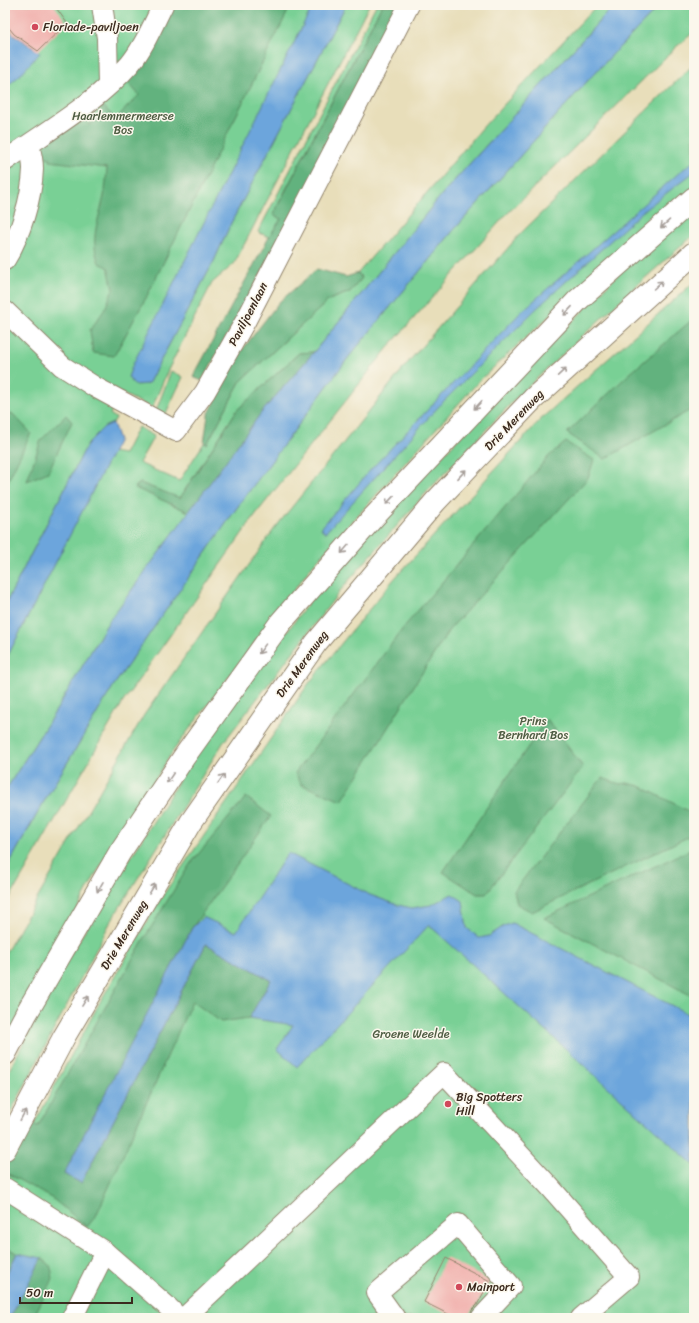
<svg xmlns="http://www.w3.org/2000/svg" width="699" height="1323" font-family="Sriracha,sans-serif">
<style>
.green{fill:#79d095;stroke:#5a7d5a}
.forest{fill:#62b27e;stroke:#4e6e4e}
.water{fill:#6ca5dc;stroke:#54687d}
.building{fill:#f1b1ad}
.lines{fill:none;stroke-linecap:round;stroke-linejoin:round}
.minor-casing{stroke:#92846c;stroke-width:22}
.highway-casing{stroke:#92846c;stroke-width:24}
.minor{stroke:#fff;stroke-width:20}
.highway{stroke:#fff;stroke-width:22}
.oneway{stroke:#a79f9a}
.poi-dot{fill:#d1495b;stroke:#fbf7ec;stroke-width:1.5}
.labels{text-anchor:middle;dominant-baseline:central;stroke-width:3;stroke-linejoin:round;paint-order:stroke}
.poi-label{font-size:12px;fill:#3b2a1e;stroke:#fbf7ec;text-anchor:start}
.park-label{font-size:12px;fill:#4e5c42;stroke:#fbf7ec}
.street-label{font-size:12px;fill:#3b2a1e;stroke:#fbf7ec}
</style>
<rect width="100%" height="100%" fill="#fbf7ec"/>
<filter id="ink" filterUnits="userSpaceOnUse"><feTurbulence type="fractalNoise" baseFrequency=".025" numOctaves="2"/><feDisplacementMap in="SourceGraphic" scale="8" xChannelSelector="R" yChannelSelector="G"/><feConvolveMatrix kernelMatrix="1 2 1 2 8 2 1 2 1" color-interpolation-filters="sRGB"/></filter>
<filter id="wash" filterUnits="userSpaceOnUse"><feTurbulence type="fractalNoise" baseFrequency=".012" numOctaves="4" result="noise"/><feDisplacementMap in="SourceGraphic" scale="16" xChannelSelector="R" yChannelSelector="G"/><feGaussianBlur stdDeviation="0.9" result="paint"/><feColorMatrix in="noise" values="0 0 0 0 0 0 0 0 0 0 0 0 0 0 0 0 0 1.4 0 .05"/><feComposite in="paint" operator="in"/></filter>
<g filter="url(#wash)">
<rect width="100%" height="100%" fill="#e8deba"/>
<!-- green -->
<g class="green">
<path d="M5,5H319L134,385L148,384L214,261L231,223L346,5H369L234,264L212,283L168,370L152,408L121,393L110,414L116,418L113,423L104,427L88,443L5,605Z"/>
<path d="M376,5H382L273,214L281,219L269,237L258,232Z"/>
<path d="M597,5H614L443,193L314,352L299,353L237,410L179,499L140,483L135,487L189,512L109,621L57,709L5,791V661L112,452L124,454L138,427L154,436L139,463L179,481L204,443L207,444L240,382L329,300L350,292L362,278L358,273L484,126Z"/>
<path d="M660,5H694V32L676,47L504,217L391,344L256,514L123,702L5,906V871L46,798L114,685L236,509L348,358L453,231L591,77Z"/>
<path d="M694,64V187L650,223L480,380L312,566L173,751L97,872L5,1044V954L144,715L275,528L410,360L521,233Z"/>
<path d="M694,211V235L636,286L519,395L424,495L344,586L223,743L111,921L5,1123V1078L68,958L193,758L338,563L633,259Z"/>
<path d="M694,282V1318H5V1178L101,1000L161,898L309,683L394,579L542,418Z"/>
<path d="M171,371L183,377L165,415L156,411Z"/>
</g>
<!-- forest -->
<g class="forest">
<path d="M170,5H291L146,298L114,356L93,353L90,330L105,309L113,289L108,267L99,263C89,238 99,220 104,196C106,187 106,178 107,168L50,161L51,158L39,156V145L82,116L89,125L105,113L98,104L100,102L115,119L139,95L124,78Z"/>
<path d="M382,5H402L289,223L202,381L193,377L269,237L281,219L273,215Z"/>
<path d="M317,269L346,277L358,273L362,278L350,292L329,300L240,382L207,444L204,443L208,415L242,350L279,302Z"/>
<path d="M694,318V408L605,459L567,433L627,376Z"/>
<path d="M314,352L261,413L189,512L135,488L140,483L180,498L237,410L299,353Z"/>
<path d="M5,413L13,414L31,433L5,487Z"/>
<path d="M66,415L72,422L48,472L27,481L41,440Z"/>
<path d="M566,442L594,460L588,478L449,630L342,801L302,785L295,773L404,627L548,457Z"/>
<path d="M547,719L583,767L486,894H477L443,872Z"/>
<path d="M602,778L620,784L627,783L640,786L694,814V834L532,912L517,904L514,891Z"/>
<path d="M246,797L271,816L192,928L64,1174L81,1183L206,944L271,980L249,1018L221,1022L192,1001L96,1216L87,1227L53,1199L5,1172V1161L26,1123L38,1126L145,937L190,864Z"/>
<path d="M694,848V997L544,918Z"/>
<path d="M5,1247L17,1253L5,1278Z"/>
<path d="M42,1258L50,1265L52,1272L53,1279L33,1318H10Z"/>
</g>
<!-- water -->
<g class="water">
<path d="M313,5H346L231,223L214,261L148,384L134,385L128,377L133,364Z"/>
<path d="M614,5H660L591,77L453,231L348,358L236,509L114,685L46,798L5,871V791L57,709L109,621L261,413L314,352L443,193Z"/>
<path d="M5,28L40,53L18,77L5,88Z"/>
<path d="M694,161V172L642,212L535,310L440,405L325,533L321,528L373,467L521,312L681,171Z"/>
<path d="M113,423L119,440L5,661V605L88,443L104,427Z"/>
<path d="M288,853L370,895L398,905L412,908L431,905L452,894L463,901L467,928L479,938L489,936L504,926L512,923L694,1017V1165L429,925L297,1067L277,1049L293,1025L249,1018L271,980L206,944L81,1183L64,1174L90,1122L192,928L203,917L236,932Z"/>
<path d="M17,1253L42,1258L10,1318H5V1278Z"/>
</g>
<g id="blocks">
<!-- building -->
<g class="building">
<path d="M5,5H54L67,23L38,51L14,34L5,23Z"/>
<path d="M446,1258L490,1281L477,1305L472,1310L470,1318H456L424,1302Z"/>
</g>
</g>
</g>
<g filter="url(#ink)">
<use href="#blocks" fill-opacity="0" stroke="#92846c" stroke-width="1"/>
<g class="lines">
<defs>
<g id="minor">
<path d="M102,5L107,38L108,85"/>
<path d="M5,161C48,130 95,104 130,64C144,47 153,25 163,5"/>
<path d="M5,260C20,236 32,198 33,169C33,161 31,152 29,145"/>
<path d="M5,311L62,366L95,387L176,431L205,392L246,320L409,5"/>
<path d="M5,1188L105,1252L167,1306L179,1318"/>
<path d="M72,1318L105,1252"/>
<path d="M184,1318L444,1073L550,1187L629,1277L581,1318"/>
<path d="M395,1318L377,1293L458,1224L511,1286L481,1318"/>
</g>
<g id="highway">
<path d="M5,1054L26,1014L120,852L184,757L281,622L371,520L578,300L694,198"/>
<path d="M5,1149L64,1037L191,822L316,643L435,502L533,399L694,253"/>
</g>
</defs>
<!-- minor casing -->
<use href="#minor" class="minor-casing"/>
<!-- highway casing -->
<use href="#highway" class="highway-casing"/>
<!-- minor -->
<use href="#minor" class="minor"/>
<!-- highway -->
<use href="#highway" class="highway"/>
</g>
<!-- one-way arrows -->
<defs><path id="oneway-shaft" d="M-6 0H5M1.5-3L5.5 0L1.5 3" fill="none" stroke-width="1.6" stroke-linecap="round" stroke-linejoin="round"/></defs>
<g class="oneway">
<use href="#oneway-shaft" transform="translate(665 224) rotate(139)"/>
<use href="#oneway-shaft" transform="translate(658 285) rotate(-42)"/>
<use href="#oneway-shaft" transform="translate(568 311) rotate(133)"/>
<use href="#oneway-shaft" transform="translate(562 372) rotate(-43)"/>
<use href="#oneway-shaft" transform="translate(478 405) rotate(133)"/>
<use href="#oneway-shaft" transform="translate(462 474) rotate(-47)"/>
<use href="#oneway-shaft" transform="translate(390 500) rotate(133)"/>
<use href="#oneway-shaft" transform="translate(345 549) rotate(131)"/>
<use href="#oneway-shaft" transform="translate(262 649) rotate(126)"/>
<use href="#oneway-shaft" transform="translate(170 778) rotate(124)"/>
<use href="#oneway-shaft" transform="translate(221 779) rotate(-55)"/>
<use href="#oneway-shaft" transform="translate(100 887) rotate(120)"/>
<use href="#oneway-shaft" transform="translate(152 889) rotate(-59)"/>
<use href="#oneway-shaft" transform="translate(85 1001) rotate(-59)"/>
<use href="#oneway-shaft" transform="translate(23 1115) rotate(-62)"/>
</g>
</g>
<!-- markers -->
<g class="poi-dot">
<circle cx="35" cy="27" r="4"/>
<circle cx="448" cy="1104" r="4"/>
<circle cx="459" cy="1287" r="4"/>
</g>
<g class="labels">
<!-- poi labels -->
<g class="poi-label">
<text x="43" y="27">Floriade-paviljoen</text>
<text x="456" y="1097">Big Spotters<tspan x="456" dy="14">Hill</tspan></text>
<text x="467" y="1287">Mainport</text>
</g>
<!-- park labels -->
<g class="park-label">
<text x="123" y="116">Haarlemmermeerse<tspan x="123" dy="14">Bos</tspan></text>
<text x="533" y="721">Prins<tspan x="533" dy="14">Bernhard Bos</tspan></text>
<text x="411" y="1034">Groene Weelde</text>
</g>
<!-- street labels -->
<g class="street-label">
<text transform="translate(248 314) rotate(-62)">Paviljoenlaan</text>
<text transform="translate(514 420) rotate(-46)">Drie Merenweg</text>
<text transform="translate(302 664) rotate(-54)">Drie Merenweg</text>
<text transform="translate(124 935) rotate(-59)">Drie Merenweg</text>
</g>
</g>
<!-- margin -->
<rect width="699" height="1323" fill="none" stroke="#fbf7ec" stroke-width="20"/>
<!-- scale -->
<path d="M20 1297v6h112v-6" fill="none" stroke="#3b2a1e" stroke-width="2"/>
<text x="26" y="1297" font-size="12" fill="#3b2a1e" stroke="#fbf7ec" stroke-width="3" paint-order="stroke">50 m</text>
</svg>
